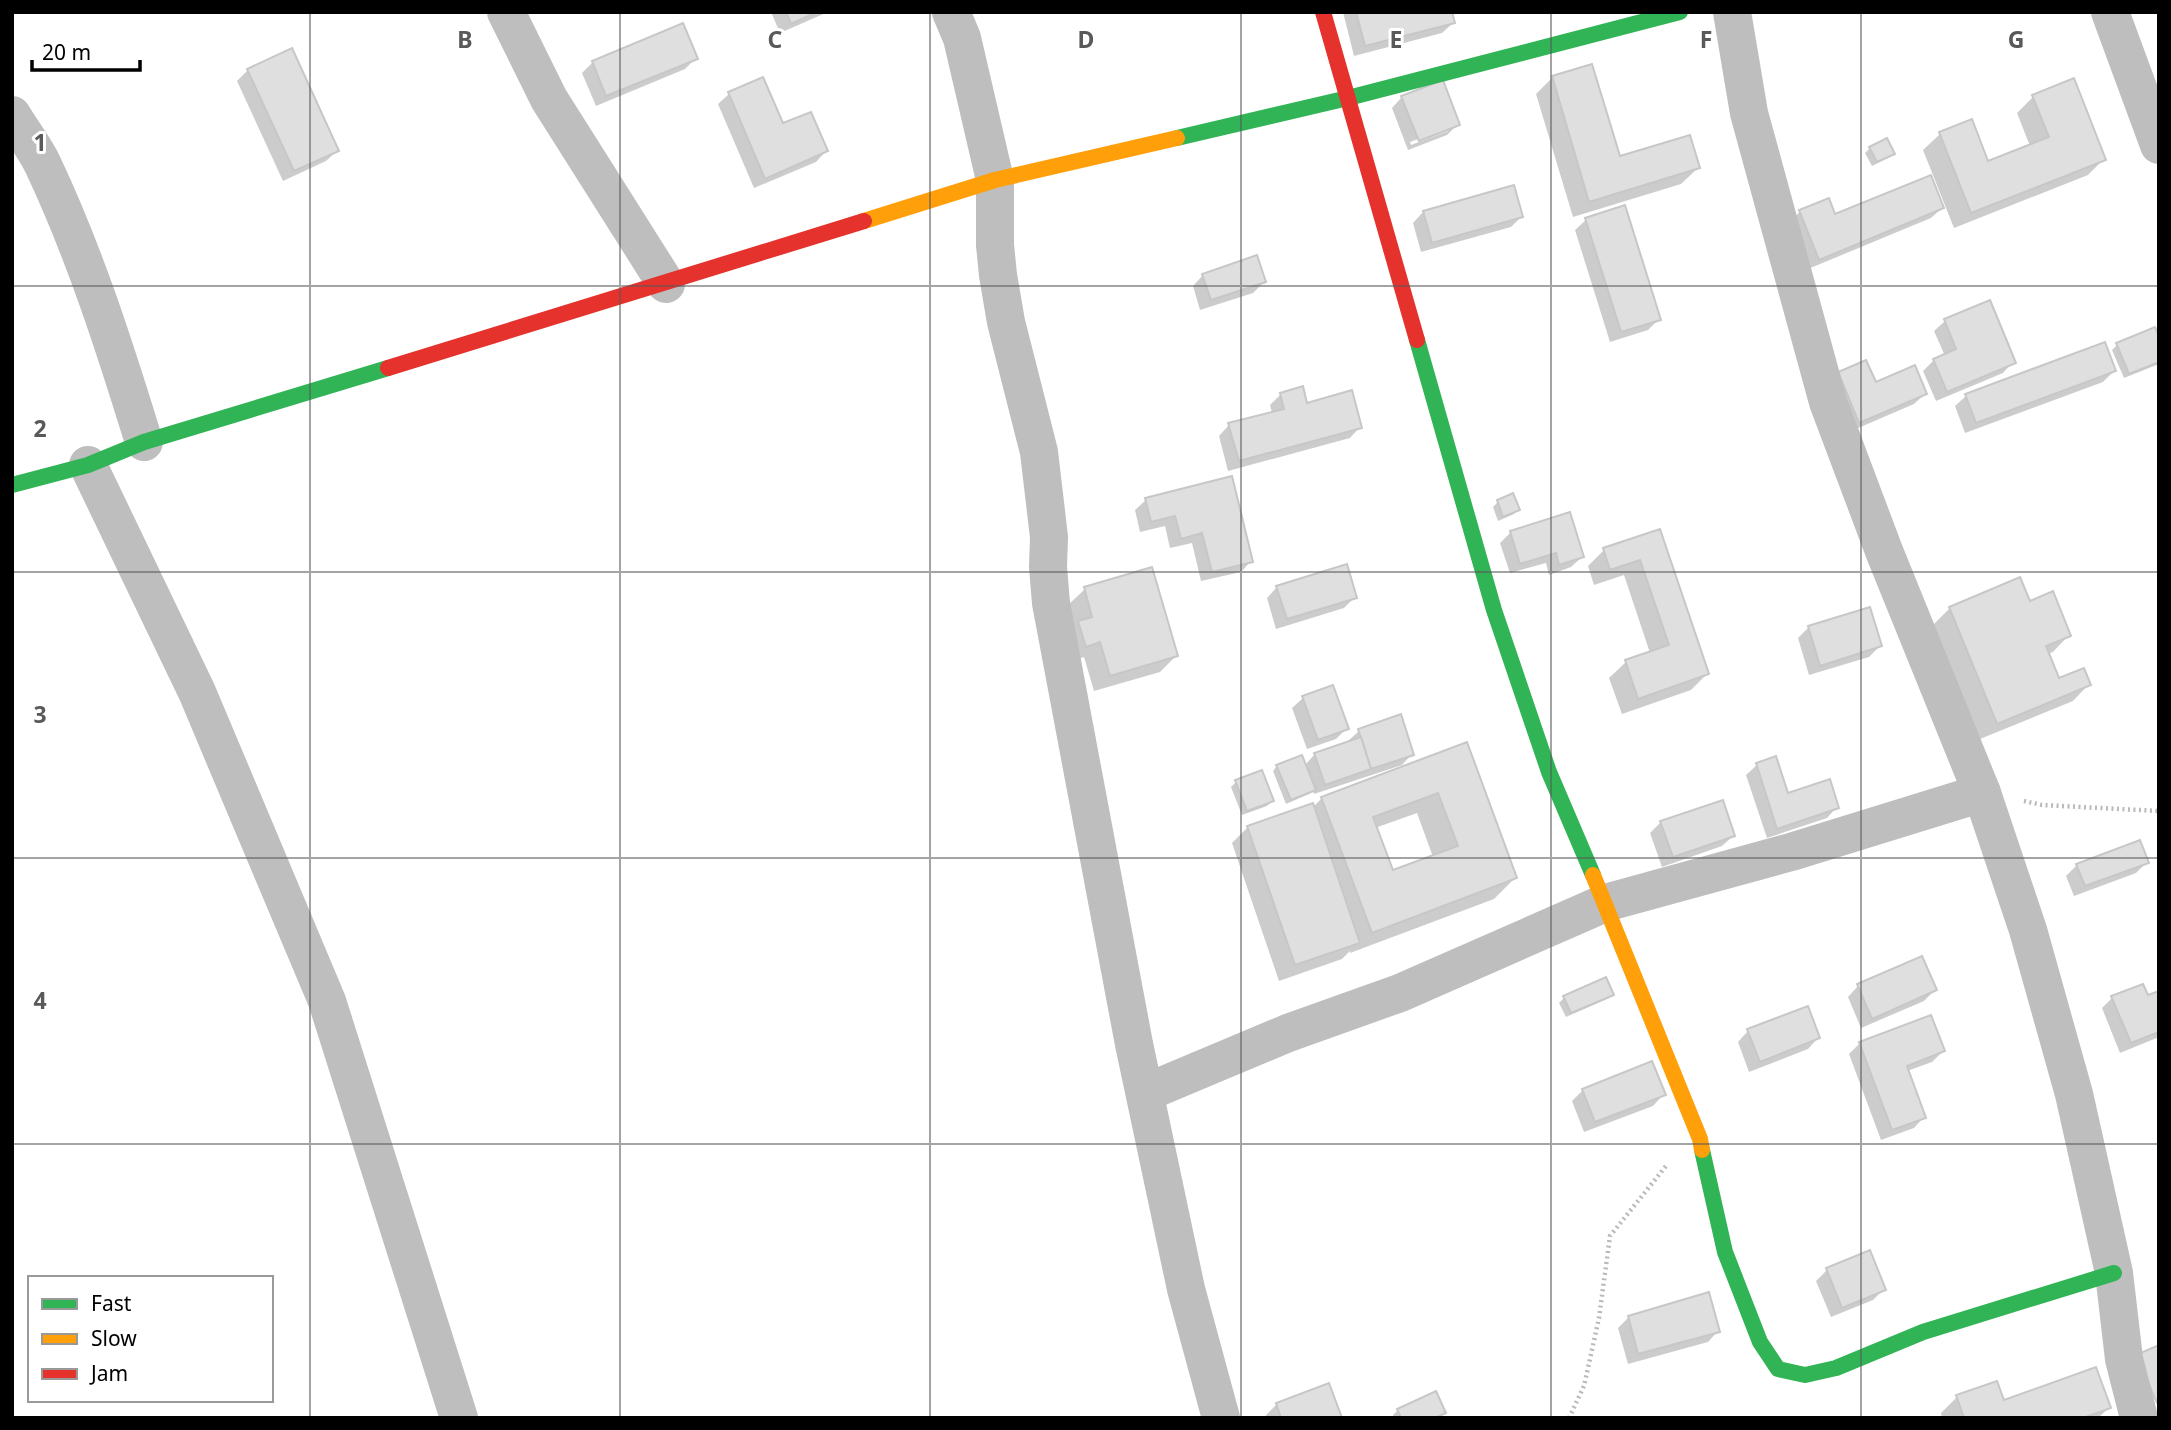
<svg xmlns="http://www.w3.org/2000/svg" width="2171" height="1430" font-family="'Noto Sans',sans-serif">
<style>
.shadow{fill:#0003;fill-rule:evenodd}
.building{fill:#dfdfdf;stroke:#c7c7c7;stroke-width:2;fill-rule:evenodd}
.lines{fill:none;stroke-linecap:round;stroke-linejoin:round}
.path{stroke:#b9b9b9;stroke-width:4.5;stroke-dasharray:2 3.5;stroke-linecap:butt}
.street{stroke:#bebebe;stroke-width:38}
.fast{stroke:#30b455;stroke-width:16}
.slow{stroke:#ff9f0a;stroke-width:16}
.jam{stroke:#e5322d;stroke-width:16}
.grid{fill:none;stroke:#595959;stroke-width:2;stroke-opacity:0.55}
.grid-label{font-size:23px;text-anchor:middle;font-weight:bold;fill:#595959;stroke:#fff;stroke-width:6;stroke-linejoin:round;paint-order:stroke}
</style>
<rect width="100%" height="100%" fill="#fff"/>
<!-- shadow -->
<g class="shadow">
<path d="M771,12H828L780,33Z"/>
<path d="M1343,12H1450L1453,23L1442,33L1354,56Z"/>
<path d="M696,58L685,69L596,106L582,73L593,62Z"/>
<path d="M1591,66L1619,158L1698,168L1681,184L1573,217L1536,94L1552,78Z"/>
<path d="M248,70L337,151L326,161L283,181L237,81Z"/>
<path d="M729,94L782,126L826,151L816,162L754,188L718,104Z"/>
<path d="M1402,97L1458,124L1447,135L1408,150L1392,108ZM1448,128V131L1411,145L1410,142Z"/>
<path d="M2033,97L2104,159L2088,175L1954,228L1923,150L1940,134L1971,122L1987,163L2030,146L2017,113Z"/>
<path d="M1870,148L1892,153L1888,158L1872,166L1865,153Z"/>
<path d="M1942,208L1931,218L1808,269L1789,222L1800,212L1834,216Z"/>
<path d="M1423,212L1521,217L1511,227L1421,252L1413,223Z"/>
<path d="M1586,220L1659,319L1648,330L1610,342L1575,230Z"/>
<path d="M1203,275L1264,282L1253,293L1200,310L1193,286Z"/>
<path d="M1945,321L2013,362L2003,373L1936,401L1923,371L1934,360L1945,356L1934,331Z"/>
<path d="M2159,341V364L2124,378L2112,350L2117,345Z"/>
<path d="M2114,371L2103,382L1965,433L1955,406L1966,396Z"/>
<path d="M1828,384H1875L1925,394L1914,404L1849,432Z"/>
<path d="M1281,394L1360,427L1350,438L1228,471L1219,436L1229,425L1272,413L1270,405Z"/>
<path d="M1231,478L1251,561L1241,572L1201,581L1192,543L1170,548L1165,526L1140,532L1135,510L1146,500Z"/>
<path d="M1512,496L1518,509L1514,514L1498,521L1493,507L1498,502Z"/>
<path d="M1659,531L1707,674L1691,690L1622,714L1609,678L1626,662L1650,653L1624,575L1594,585L1588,566L1604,550Z"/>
<path d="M1511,532L1582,557L1571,567L1549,575L1546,563L1510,573L1500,543Z"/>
<path d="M2019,580L2029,603L2069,635L2053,652L2047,654L2058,680L2089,684L2073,701L1980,739L1933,625L1950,608Z"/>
<path d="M1277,587L1355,597L1344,608L1276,629L1267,598Z"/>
<path d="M1085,589L1176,656L1160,672L1094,691L1084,657L1069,662L1068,605Z"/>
<path d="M1868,609L1880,646L1869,657L1809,675L1798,638L1808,628Z"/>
<path d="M1331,687L1347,728L1336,739L1307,749L1292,708L1303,698Z"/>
<path d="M1359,731L1412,754L1402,765L1314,794L1313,791L1309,794L1286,804L1273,771L1277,766L1305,765L1315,754L1349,743L1348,741Z"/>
<path d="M1466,745L1515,878L1494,899L1350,953V951L1342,959L1279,981L1232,843L1248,827L1312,808L1322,798ZM1417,813L1433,857L1392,872L1375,828Z"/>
<path d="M1757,765L1787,796L1837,807L1827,818L1767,838L1746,775Z"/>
<path d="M1236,782L1272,801L1267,806L1242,815L1231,787Z"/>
<path d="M1661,822L1733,836L1722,846L1662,867L1650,833Z"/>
<path d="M2147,862L2136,873L2074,896L2066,876L2077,865Z"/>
<path d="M1858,986L1935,990L1924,1001L1861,1028L1848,997Z"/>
<path d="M2159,993V1037L2120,1053L2102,1008L2112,998H2147Z"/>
<path d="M1612,995L1607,999L1566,1017L1559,1003L1564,998Z"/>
<path d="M1748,1031L1818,1038L1808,1049L1749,1072L1738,1042Z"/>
<path d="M1860,1043L1943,1051L1932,1062L1907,1071L1924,1117L1914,1128L1881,1140L1849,1054Z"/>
<path d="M1583,1090L1663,1095L1653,1106L1584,1132L1572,1101Z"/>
<path d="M1869,1252L1884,1289L1873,1300L1831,1317L1816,1281L1827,1270Z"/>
<path d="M1629,1317L1718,1331L1708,1342L1628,1364L1618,1328Z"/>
<path d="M1957,1397L2003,1402L2109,1408L2098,1418H1942L1941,1413Z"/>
<path d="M1277,1404L1340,1418H1267L1266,1415Z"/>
<path d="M1398,1410L1444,1413L1439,1418H1394L1393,1415Z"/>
</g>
<!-- building -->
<g class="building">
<path d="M786,12H817L791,24Z"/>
<path d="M1356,12H1452L1455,23L1365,46Z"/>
<path d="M683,23L698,59L606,96L592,61Z"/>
<path d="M292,48L339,151L294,171L247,69Z"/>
<path d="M1592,64L1620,156L1690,135L1700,168L1589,202L1552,76Z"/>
<path d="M763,77L783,123L811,112L828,151L765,179L728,92Z"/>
<path d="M2074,78L2106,160L1971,213L1939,132L1972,119L1988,161L2049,137L2032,95Z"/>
<path d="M1443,80L1460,125L1419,141L1401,96Z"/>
<path d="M1887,138L1895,154L1877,162L1869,147Z"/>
<path d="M1931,175L1944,208L1819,260L1799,210L1829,198L1835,214Z"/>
<path d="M1514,185L1523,217L1432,243L1423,211Z"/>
<path d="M1625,205L1661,320L1621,332L1585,218Z"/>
<path d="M1257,255L1266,282L1211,300L1202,274Z"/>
<path d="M1990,300L2016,363L1947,392L1933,359L1956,349L1944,319Z"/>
<path d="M2155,327L2159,337V362L2129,374L2116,343Z"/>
<path d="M2105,342L2116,371L1976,423L1965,394Z"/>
<path d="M1866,360L1876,382L1915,365L1927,394L1859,423L1838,372Z"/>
<path d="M1303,386L1307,403L1352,390L1362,428L1239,461L1228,423L1284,409L1280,393Z"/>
<path d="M1232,476L1253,562L1212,572L1202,533L1181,539L1175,516L1151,522L1145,498Z"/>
<path d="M1513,493L1520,510L1503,517L1497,500Z"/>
<path d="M1570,512L1584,557L1559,565L1556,553L1520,564L1510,531Z"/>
<path d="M1660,529L1709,674L1638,699L1625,660L1669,645L1640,560L1610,570L1603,548Z"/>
<path d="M1347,564L1357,598L1287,619L1276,586Z"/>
<path d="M1152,567L1178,656L1110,676L1100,642L1086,647L1078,621L1092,617L1084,587Z"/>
<path d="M2020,577L2030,601L2053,591L2071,636L2046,646L2059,678L2084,668L2091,685L1997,724L1949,607Z"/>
<path d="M1870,607L1882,646L1820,666L1808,626Z"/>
<path d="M1333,685L1349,729L1318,740L1302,696Z"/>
<path d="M1401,714L1414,755L1371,769L1358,729Z"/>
<path d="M1361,737L1371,769L1325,785L1314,753Z"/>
<path d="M1467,742L1517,878L1372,933L1321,797ZM1438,793L1458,846L1393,870L1373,817Z"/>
<path d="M1302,755L1316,790L1291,800L1276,765Z"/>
<path d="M1776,756L1788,793L1830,779L1839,808L1777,829L1756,763Z"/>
<path d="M1262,770L1274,801L1247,811L1235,780Z"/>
<path d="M1723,800L1735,836L1673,857L1660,821Z"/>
<path d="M1313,803L1360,943L1295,965L1247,826Z"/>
<path d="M2140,840L2149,863L2085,886L2076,864Z"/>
<path d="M1922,956L1937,990L1872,1019L1857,984Z"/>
<path d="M1606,977L1614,995L1571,1013L1563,996Z"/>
<path d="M2143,984L2148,995L2159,991V1032L2131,1043L2111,996Z"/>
<path d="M1808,1006L1820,1038L1760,1062L1747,1029Z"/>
<path d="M1931,1015L1945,1051L1907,1066L1926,1118L1892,1130L1859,1042Z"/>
<path d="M1652,1061L1666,1095L1595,1122L1582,1089Z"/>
<path d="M1870,1250L1886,1290L1842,1308L1826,1268Z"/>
<path d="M1709,1292L1720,1332L1638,1354L1628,1316Z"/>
<path d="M2159,1345V1402L2157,1403L2136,1355Z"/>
<path d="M2096,1367L2111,1408L2083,1418H1964L1956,1395L1997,1381L2004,1400Z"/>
<path d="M1329,1383L1342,1418H1281L1276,1403Z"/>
<path d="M1436,1391L1446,1413L1435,1418H1401L1397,1409Z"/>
</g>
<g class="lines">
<!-- path -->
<g class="path">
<path d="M2024,801L2042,805L2159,811"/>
<path d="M1569,1418L1584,1386L1599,1318L1610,1236L1666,1166"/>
</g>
<!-- street -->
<g class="street">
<path d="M506,12L549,99L666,284"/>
<path d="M951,12L962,38L995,180V245L998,275L1006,322L1039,452L1049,537L1048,567L1051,603L1134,1044L1186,1289L1221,1418"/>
<path d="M1732,12L1749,113L1828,402L1884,551L1982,793L2028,930L2074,1094L2114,1273L2124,1359L2139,1418"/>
<path d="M2110,12L2159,145"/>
<path d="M12,115C22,132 35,148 43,165C85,254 115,348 144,442"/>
<path d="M88,465L197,692L327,1001L459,1418"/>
<path d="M1145,1093L1288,1033L1400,993L1605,903L1791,852L1982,793"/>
</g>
<!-- fast -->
<g class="fast">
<path d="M1177,138L1348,98L1680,12"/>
<path d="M1417,340L1494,610L1549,772L1593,875"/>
<path d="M12,485L88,465L144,442L388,368"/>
<path d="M1702,1150L1725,1252L1760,1342L1778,1369L1805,1375L1836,1368L1923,1332L2114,1273"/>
</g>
<!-- slow -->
<g class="slow">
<path d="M864,221L995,180L1177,138"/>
<path d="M1593,875L1700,1139L1702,1150"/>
</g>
<!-- jam -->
<g class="jam">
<path d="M1323,12L1417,340"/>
<path d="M388,368L864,221"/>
</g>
</g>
<!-- grid -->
<path class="grid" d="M310,12V1418M620,12V1418M930,12V1418M1241,12V1418M1551,12V1418M1861,12V1418M12,286H2159M12,572H2159M12,858H2159M12,1144H2159"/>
<g class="grid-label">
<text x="465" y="48">B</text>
<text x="775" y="48">C</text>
<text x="1086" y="48">D</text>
<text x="1396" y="48">E</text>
<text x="1706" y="48">F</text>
<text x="2016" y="48">G</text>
<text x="40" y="151">1</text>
<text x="40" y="437">2</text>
<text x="40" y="723">3</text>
<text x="40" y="1009">4</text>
</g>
<!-- border -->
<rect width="2171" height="1430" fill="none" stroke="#000000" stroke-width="28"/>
<!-- legend -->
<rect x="28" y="1276" width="245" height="126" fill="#ffffff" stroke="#999999" stroke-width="2"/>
<rect x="42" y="1299" width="35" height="10" fill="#30b455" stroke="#999999" stroke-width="2"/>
<text x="91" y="1311" font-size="21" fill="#000000">Fast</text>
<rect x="42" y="1334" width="35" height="10" fill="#ff9f0a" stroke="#999999" stroke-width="2"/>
<text x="91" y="1346" font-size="21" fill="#000000">Slow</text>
<rect x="42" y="1369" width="35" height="10" fill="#e5322d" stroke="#999999" stroke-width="2"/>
<text x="91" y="1381" font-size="21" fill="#000000">Jam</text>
<!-- scale -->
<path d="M32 60v10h108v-10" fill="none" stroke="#000000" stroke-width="3.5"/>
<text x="42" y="60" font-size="21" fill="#000000" stroke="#ffffff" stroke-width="5" paint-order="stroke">20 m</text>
</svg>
